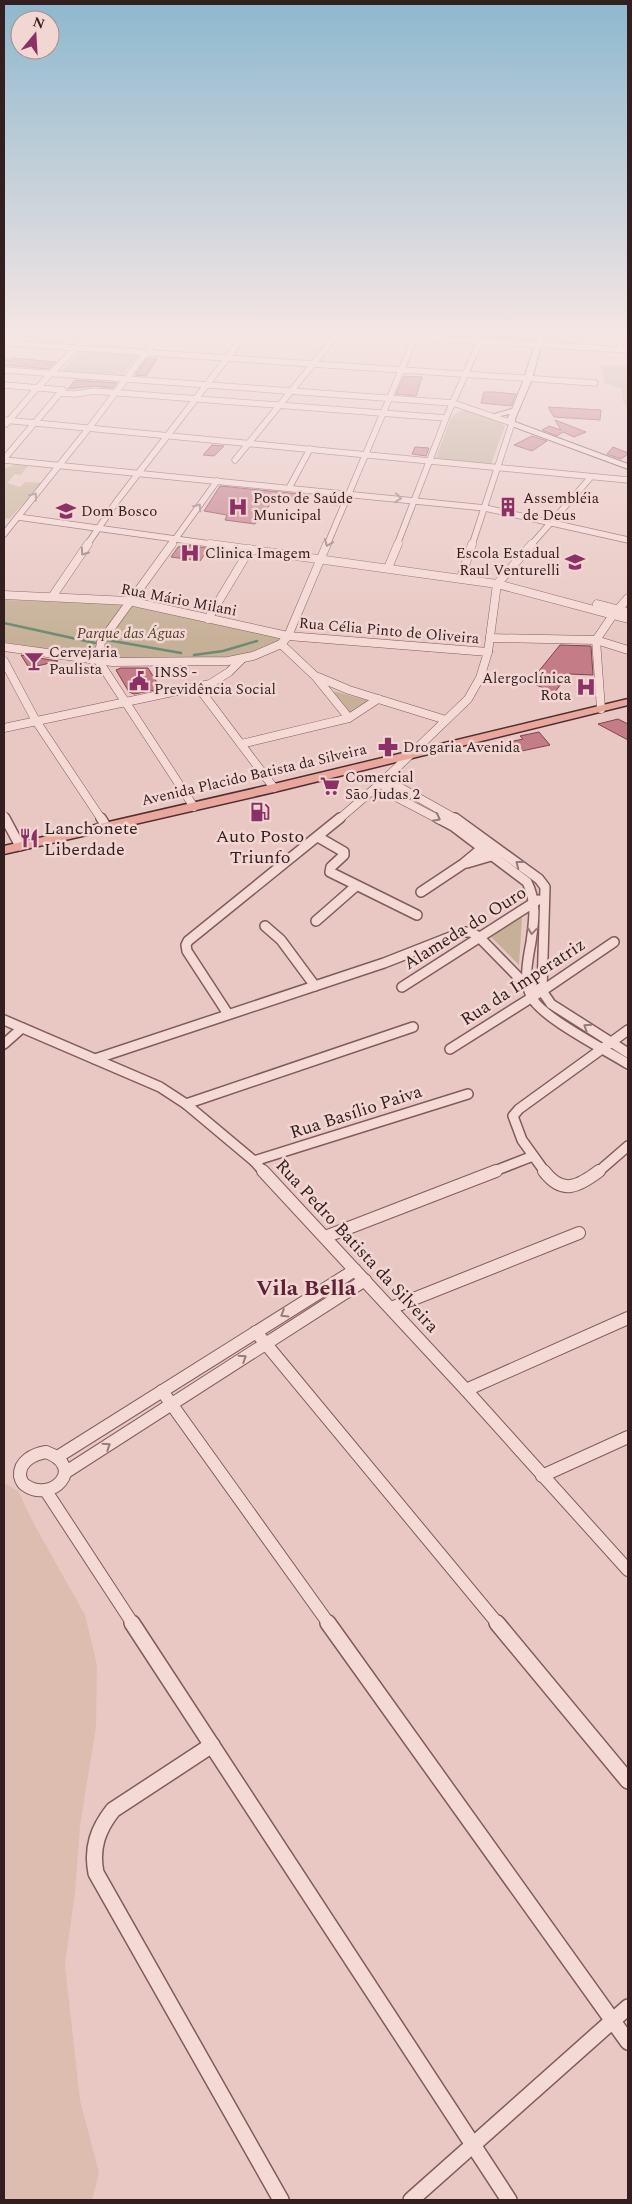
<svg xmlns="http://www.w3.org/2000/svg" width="632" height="2204" font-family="Spectral,serif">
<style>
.farmland{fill:#debdb1}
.green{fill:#c6b198}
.cemetery{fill:#bcab97}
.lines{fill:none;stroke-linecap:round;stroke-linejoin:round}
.stream{stroke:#6d8a72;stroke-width:2.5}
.building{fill:#c47c87;stroke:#7f444e}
.street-far4-casing{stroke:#825b5d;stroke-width:7}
.street-far3-casing{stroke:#825b5d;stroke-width:9}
.street-far2-casing{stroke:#825b5d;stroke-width:12}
.street-far1-casing{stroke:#825b5d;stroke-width:14}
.street-casing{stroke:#825b5d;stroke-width:18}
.secondary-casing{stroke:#643f41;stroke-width:2}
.primary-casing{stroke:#502f33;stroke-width:3}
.street-far4{stroke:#f5d9d5;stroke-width:5.5}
.street-far3{stroke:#f5d9d5;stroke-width:8}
.street-far2{stroke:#f5d9d5;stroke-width:9}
.street-far1{stroke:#f5d9d5;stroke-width:12}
.street{stroke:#f5d9d5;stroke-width:15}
.secondary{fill:#f5d9d5;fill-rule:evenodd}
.primary{fill:#eaa79e;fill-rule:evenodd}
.oneway{stroke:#947c7a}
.labels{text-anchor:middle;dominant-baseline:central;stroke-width:5;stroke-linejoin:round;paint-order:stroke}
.far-poi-label{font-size:15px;fill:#331e20;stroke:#f2d6d2;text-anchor:start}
.far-street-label{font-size:15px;fill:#331e20;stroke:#f2d6d2}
.far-park-label{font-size:15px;font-style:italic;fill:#4e4127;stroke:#f2d6d2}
.poi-label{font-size:18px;fill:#331e20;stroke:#f2d6d2;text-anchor:start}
.street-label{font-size:18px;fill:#331e20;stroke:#f2d6d2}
.district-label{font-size:22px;font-weight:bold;fill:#5c2236;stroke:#f2d6d2}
</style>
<rect width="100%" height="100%" fill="#e9c8c3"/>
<!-- farmland -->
<path class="farmland" d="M4,1483L18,1491L35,1526L85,1615L97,1665L96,1727L80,1826L75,1892L65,1965L80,2100L99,2173L92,2200H4Z"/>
<!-- green -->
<g class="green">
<path d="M479,331H536L533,342L477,339Z"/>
<path d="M81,350L139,354L121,377L61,372Z"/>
<path d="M601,365L628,366V412L622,399V389L605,383Z"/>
<path d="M468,410H470L501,423L451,418L458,412Z"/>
<path d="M14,465L28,466L21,475L15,474L7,483L20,487L25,482L43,483L9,519L4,518V469Z"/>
<path d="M4,600L137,604L277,637L280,641L276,645L228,661H111L99,651L81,654L4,642Z"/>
<path d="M333,691L370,701L350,715Z"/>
<path d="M522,917L519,965L491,937Z"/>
</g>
<!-- cemetery -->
<path class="cemetery" d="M451,418L501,423L505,426L491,464L435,460Z"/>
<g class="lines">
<!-- stream -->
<g class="stream">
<path d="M4,623L95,643"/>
<path d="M107,640L181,653"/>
<path d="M194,655L223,651L257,641"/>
</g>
</g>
<!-- building -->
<g class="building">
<path d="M12,358L56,362L49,369L4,365V360H10Z"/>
<path d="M147,358L157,359L146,376L135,375Z"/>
<path d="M404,376L422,377L416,396L396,394Z"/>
<path d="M75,380L117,383L113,388L94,386L68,389Z"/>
<path d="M484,392H493L516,394L511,406L481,403Z"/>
<path d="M548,407L601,410L600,420L554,417Z"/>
<path d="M555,420L586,432L574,437L563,432L557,436L542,430L549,426L561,430Z"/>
<path d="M532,436L547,441L532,451L514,445Z"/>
<path d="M212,445L224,446L214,456L203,455Z"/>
<path d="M415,447L429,448L426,456L412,454Z"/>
<path d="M613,447L628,453V454L621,459L607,454Z"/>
<path d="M220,486L299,494L296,500L275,498L255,524L225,520L227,515L204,511Z"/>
<path d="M325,497L342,498L338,505L322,504Z"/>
<path d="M186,545L206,548L208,549L200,561L171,557L178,547Z"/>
<path d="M560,645L591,646L593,675L569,674L554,693L530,682Z"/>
<path d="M21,655L32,657L58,661L29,668Z"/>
<path d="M121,668H148L161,689L134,694L129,692L116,670Z"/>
<path d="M618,719L628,724V740L598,724Z"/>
<path d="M539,732L550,745L517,752L509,742L523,739L520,736Z"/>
</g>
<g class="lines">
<defs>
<g id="street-far4">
<path d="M311,331L628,350"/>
<path d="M4,333L6,331"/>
<path d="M4,343L595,383"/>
<path d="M618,349L628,331"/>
<path d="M4,370L453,403L512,423L472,545"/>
<path d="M4,385L63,390L60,393L75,394L94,391L446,418"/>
<path d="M4,420L628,480"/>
<path d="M6,424L37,388L92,331"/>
<path d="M4,459L60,393"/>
<path d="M4,460L485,508L628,540"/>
<path d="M235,460L340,331"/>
<path d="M289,488L310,449"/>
<path d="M18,517L218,545"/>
<path d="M4,534L89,428L162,331"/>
<path d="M87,545L117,501L248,331"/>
<path d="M171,545L217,481"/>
<path d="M327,545L418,331"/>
<path d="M397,545L446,418L480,341"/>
<path d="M531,545L591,477"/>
</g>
<g id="street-far3">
<path d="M172,544L101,642L98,660L194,807"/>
<path d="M210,544L497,584L628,619"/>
<path d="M327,544L288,636L281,644L315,676L349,718"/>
<path d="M388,568L398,544"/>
<path d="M461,578L472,544"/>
<path d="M4,595L129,601L288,636L488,652"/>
<path d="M52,597L88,544"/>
<path d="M597,604L628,612"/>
<path d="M208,619L250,549"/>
<path d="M490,638L596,640L628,650"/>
<path d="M4,647L112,662L228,661L253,656L281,644"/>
<path d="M4,661L36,721L102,820"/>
<path d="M318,677L349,690L446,720"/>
<path d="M198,687L274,788"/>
<path d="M601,709L596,640L613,615L628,598"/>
<path d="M4,728L210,684L229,672L242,659"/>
<path d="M241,744L349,718L378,699"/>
<path d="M385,779L458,820"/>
<path d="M381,783L396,797L440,820"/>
<path d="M4,816L6,820"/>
<path d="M338,820L381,783L468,699L480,678L488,652L497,584L532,544"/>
</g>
<g id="street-far2">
<path d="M5,818L20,846"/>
<path d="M101,818L106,826"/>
<path d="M438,818L453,826L527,882C537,902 534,921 531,942C528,959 523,980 531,996C540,1017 606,1050 628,1064"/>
<path d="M455,818L539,879L545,887L542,991L551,1004L628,1053"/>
<path d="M318,837L344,852V855L331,867L330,872L417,915"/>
<path d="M467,863L498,854"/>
<path d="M421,892L463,864L487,844"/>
<path d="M316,921L356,886"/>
<path d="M265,926L281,940L315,986"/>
<path d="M402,987L538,900"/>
<path d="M228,1014L187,951L186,945L188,941L340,818"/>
<path d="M4,1020L160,1087L186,1104L254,1161L264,1172"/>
<path d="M4,1044L22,1028"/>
<path d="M450,1049L542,991L614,942"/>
<path d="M95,1059L384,963L463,932H471L479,937L528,987H541"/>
<path d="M186,1104L413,1027"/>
<path d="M254,1161L468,1094"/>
<path d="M492,1172L533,1156"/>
<path d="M545,1172L522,1140L513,1116L519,1109L628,1030"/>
<path d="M598,1172L628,1146"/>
</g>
<g id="street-far1">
<path d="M263,1171L466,1390L628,1570"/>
<path d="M544,1171C562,1195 578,1187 599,1171"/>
<path d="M325,1237L496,1171"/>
<path d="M391,1308L579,1233"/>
<path d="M256,1332L498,1624"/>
<path d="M466,1390L628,1318"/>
<path d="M162,1391L329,1624"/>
<path d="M46,1452C87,1467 52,1504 25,1485C22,1483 21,1480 20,1476C19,1461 34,1454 46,1452Z"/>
<path d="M59,1456L355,1270"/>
<path d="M66,1472L365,1280"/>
<path d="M542,1476L628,1437"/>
<path d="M46,1491L133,1624"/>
</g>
<g id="street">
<path d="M132,1623L509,2200"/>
<path d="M328,1623L628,2042"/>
<path d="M497,1623L628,1781"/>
<path d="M212,1745L113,1810C98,1829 91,1848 96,1873L281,2200"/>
<path d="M411,2200L628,2007"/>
</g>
<path id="secondary" d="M539,331H545L532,379L515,419V422L628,464V469L509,425L507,419L510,414L491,418L487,416L512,409L524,379Z"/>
<path id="primary" d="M628,699V705L274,792L4,854V846L274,784Z"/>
</defs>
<!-- street-far4 casing -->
<use href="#street-far4" class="street-far4-casing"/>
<!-- street-far3 casing -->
<use href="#street-far3" class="street-far3-casing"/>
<!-- street-far2 casing -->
<use href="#street-far2" class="street-far2-casing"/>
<!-- street-far1 casing -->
<use href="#street-far1" class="street-far1-casing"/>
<!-- street casing -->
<use href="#street" class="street-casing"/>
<!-- secondary casing -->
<use href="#secondary" class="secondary-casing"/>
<!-- primary casing -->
<use href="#primary" class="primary-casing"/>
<!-- street-far4 -->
<use href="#street-far4" class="street-far4"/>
<!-- street-far3 -->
<use href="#street-far3" class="street-far3"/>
<!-- street-far2 -->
<use href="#street-far2" class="street-far2"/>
<!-- street-far1 -->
<use href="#street-far1" class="street-far1"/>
<!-- street -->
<use href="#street" class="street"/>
<!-- secondary -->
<use href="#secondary" class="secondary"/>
<!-- primary -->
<use href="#primary" class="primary"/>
</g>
<!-- one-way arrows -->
<defs><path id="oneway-chevron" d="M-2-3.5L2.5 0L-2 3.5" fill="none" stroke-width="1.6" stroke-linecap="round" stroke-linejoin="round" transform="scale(1.25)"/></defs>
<g class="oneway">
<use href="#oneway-chevron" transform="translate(34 496) rotate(-51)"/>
<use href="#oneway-chevron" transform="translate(398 498) rotate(6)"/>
<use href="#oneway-chevron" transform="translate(198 507) rotate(-55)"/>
<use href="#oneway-chevron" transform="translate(328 543) rotate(113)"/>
<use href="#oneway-chevron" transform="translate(84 552) rotate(125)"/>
<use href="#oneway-chevron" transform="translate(437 818) rotate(27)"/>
<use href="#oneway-chevron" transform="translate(519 864) rotate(-142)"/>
<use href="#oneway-chevron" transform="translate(532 931) rotate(95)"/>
<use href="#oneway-chevron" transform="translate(587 1027) rotate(-147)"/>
<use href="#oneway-chevron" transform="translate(284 1314) rotate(148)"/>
<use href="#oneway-chevron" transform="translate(243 1358) rotate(-33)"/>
<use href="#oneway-chevron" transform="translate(107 1446) rotate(-33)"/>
</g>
<!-- sky -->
<linearGradient id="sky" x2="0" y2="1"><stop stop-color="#8db8ce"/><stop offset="0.52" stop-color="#f5e6e4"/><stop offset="1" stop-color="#f5e6e4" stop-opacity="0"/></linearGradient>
<rect width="632" height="639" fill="url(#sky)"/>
<!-- icons -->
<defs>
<symbol id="hospital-bare" viewBox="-9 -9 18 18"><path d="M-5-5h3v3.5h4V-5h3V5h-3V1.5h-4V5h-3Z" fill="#8b3165" stroke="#f2d6d2" stroke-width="2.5" paint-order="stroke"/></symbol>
<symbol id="building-bare" viewBox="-9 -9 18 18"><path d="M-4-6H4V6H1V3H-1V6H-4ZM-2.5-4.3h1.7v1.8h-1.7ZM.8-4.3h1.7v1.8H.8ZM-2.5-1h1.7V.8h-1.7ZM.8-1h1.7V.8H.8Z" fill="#8b3165" stroke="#f2d6d2" stroke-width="2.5" paint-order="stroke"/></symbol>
<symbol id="school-bare" viewBox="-9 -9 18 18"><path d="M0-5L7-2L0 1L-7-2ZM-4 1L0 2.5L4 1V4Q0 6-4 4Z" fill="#8b3165" stroke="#f2d6d2" stroke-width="2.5" paint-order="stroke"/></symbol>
<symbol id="bar-bare" viewBox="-9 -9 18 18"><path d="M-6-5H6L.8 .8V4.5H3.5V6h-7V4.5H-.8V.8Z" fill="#8b3165" stroke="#f2d6d2" stroke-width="2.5" paint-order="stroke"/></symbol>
<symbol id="civic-bare" viewBox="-9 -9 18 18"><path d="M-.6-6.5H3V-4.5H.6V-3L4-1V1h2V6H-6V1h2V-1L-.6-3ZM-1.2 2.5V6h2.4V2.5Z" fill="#8b3165" stroke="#f2d6d2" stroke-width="2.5" paint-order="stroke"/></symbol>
<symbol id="pharmacy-bare" viewBox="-9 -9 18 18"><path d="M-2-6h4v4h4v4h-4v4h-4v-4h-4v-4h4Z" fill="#8b3165" stroke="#f2d6d2" stroke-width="2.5" paint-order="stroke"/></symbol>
<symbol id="supermarket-bare" viewBox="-9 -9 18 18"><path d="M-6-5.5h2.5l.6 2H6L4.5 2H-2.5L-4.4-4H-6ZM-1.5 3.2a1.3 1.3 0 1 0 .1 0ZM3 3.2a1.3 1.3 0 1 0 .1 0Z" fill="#8b3165" stroke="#f2d6d2" stroke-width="2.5" paint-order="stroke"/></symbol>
<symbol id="fuel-bare" viewBox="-9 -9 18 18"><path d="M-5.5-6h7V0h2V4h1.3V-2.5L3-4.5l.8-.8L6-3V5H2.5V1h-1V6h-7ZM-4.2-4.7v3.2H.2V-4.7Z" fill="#8b3165" stroke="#f2d6d2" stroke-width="2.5" paint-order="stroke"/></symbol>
<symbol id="restaurant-bare" viewBox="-9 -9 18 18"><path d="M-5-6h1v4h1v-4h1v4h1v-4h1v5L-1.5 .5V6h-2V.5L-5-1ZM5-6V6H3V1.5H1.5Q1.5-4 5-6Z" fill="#8b3165" stroke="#f2d6d2" stroke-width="2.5" paint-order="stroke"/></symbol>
</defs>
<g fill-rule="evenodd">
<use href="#hospital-bare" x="224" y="493" width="28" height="28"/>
<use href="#building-bare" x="494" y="493" width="28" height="28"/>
<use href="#school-bare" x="52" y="497" width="28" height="28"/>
<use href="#hospital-bare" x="176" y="539" width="28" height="28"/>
<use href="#school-bare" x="561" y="548" width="28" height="28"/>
<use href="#bar-bare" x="20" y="647" width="28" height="28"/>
<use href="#civic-bare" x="125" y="667" width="28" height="28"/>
<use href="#hospital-bare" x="572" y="673" width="28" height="28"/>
<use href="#pharmacy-bare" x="374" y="733" width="28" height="28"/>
<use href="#supermarket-bare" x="316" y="772" width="28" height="28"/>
<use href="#fuel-bare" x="246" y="798" width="28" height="28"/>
<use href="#restaurant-bare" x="15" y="824" width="28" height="28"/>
</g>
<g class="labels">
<!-- far-poi labels -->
<g class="far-poi-label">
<text x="253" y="498">Posto de Saúde<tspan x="253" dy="17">Municipal</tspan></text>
<text x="523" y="498">Assembléia<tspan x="523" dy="17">de Deus</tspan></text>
<text x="81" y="511">Dom Bosco</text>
<text x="205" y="553">Clinica Imagem</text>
<text x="560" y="553" text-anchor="end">Escola Estadual<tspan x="560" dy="17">Raul Venturelli</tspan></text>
<text x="49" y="652">Cervejaria<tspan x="49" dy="17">Paulista</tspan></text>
<text x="154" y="672">INSS -<tspan x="154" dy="17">Previdência Social</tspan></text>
<text x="571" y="678" text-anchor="end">Alergoclínica<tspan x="571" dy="17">Rota</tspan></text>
<text x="403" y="747">Drogaria Avenida</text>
<text x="345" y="777">Comercial<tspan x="345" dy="17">São Judas 2</tspan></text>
</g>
<!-- far-street labels -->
<g class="far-street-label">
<text transform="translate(179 600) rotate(11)">Rua Mário Milani</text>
<text transform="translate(389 631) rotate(5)">Rua Célia Pinto de Oliveira</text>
<text transform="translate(254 775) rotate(-13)">Avenida Placido Batista da Silveira</text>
</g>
<!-- far-park labels -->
<g class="far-park-label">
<text x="131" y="633">Parque das Águas</text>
</g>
<!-- poi labels -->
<g class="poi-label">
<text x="44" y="828">Lanchonete<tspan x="44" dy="21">Liberdade</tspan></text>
<text x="260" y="836" text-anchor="middle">Auto Posto<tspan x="260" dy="21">Triunfo</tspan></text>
</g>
<!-- street labels -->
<g class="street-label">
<text transform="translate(465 928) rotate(-32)">Alameda do Ouro</text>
<text transform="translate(523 982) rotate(-33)">Rua da Imperatriz</text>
<text transform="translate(356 1112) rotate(-18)">Rua Basílio Paiva</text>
<text transform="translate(357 1246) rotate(47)">Rua Pedro Batista da Silveira</text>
</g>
<!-- district labels -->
<g class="district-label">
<text x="306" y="1288">Vila Bella</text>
</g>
</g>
<!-- border -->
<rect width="632" height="2204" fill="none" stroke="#331e20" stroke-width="10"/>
<!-- north arrow -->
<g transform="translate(35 35) rotate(18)"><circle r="24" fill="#f2d6d2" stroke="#a68c8b"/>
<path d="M0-4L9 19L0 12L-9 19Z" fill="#8b3165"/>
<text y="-8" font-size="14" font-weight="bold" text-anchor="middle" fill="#331e20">N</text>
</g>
</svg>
